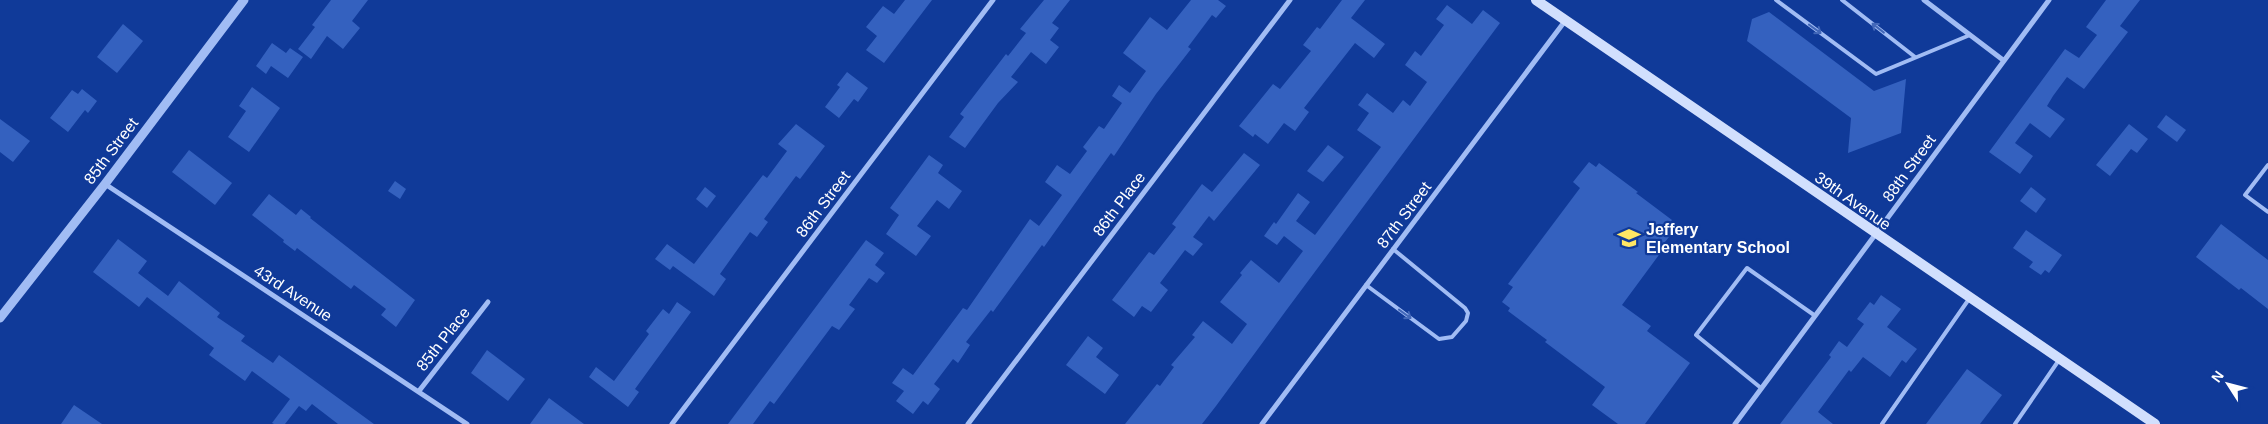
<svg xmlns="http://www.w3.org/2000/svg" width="2268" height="424" font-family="Helvetica,sans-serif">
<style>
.building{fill:#3461bf}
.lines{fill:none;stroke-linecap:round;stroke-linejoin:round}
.service{stroke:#a1bcf4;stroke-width:4}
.minor{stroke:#a1bcf4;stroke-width:5}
.tertiary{stroke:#a1bcf4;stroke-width:9}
.secondary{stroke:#d1dffd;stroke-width:10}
.oneway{stroke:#4368b9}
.labels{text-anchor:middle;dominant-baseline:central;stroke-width:4.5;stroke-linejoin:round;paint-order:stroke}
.street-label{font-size:16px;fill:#fff;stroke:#103a99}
.poi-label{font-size:16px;font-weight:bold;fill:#fff;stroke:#103a99;text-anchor:start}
</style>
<rect width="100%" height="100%" fill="#103a99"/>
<!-- building -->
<g class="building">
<path d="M331,0H368L352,21L360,28L343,49L327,36L311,59L298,49L315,27L312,25Z"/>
<path d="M905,0H932L884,63L866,50L877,36L866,27L883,6L894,14Z"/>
<path d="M1044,0H1070L1052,23L1059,28L1050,40L1059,47L1046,64L1031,52L1011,77L1018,82L998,103L965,148L949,137L964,117L960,114L1006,54L1008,56L1026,33L1020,29Z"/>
<path d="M1191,0H1218L1226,6L1216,18L1212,15L1188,47L1191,49L1156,94L1114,156L1111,153L1044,247L1042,245L993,312L991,310L966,342L970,345L958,363L953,359L934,384L940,389L928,405L923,401L913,414L896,401L904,391L892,383L903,368L913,375L963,308L967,310L1030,219L1039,226L1062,195L1045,182L1057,165L1070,174L1087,151L1083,147L1099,126L1104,129L1122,103L1112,96L1119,85L1130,93L1146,71L1123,53L1150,17L1167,30Z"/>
<path d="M1342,0H1365L1351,18L1385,44L1374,58L1355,43L1304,108L1309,112L1295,131L1284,123L1268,144L1255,134L1253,137L1239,126L1273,84L1280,89L1311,51L1303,45L1317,27L1320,29Z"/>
<path d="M2106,0H2140L2120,26L2128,32L2084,89L2067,77L2053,96L2047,106L2065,119L2050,138L2030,123L2015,143L2033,156L2020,174L1989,152L2065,49L2079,58L2097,35L2086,27Z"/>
<path d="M1447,5L1472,24L1483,10L1500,23L1285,312L1216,406L1202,424H1125L1157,384L1160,386L1174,367L1171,365L1195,337L1192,335L1203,321L1232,344L1247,324L1220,302L1242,275L1240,273L1251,260L1279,283L1303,251L1284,236L1277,245L1264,236L1274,222L1276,224L1298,193L1310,202L1296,221L1315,235L1381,147L1357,130L1369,113L1358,105L1367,93L1393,113L1403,100L1410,106L1427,82L1405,65L1415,51L1421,56L1444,25L1436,19Z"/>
<path d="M1769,12L1874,91L1906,79L1901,133L1848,153L1851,118L1747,41L1752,19Z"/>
<path d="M123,24L143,41L117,73L97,57Z"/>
<path d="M272,43L286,53L290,48L303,57L288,78L271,66L266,74L256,66Z"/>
<path d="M847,72L868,88L858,102L854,99L839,118L825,107L840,87L837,85Z"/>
<path d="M252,87L280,108L249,152L228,137L246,111L239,106Z"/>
<path d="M82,89L97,101L88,113L85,110L68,132L50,118L72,90L78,94Z"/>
<path d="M2166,115L2186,130L2177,142L2157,127Z"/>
<path d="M0,119L30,141L13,162L0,152Z"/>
<path d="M796,124L825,146L800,179L796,176L764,219L768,222L757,237L750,232L720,274L726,279L714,296L673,266L670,270L655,259L667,244L694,264L763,175L767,178L787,151L778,144Z"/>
<path d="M2129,124L2148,139L2137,153L2131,149L2110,176L2096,165Z"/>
<path d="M1328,145L1344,157L1323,182L1307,171Z"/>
<path d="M189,150L232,183L215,205L172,172Z"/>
<path d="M1244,153L1260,165L1214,221L1209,216L1193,237L1203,244L1193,256L1185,250L1160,283L1168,290L1151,312L1142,306L1134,317L1112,300L1149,252L1154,255L1176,227L1172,224L1202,184L1212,192Z"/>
<path d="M929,155L943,165L938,173L962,191L949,209L937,200L917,226L931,236L916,256L886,234L899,215L890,208Z"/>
<path d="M1589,162L1596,167L1599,163L1638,192L1636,193L1672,220L1670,223L1676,228L1665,242L1667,244L1622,305L1651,326L1647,331L1690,363L1645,424H1618L1592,405L1605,387L1545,342L1547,340L1508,311L1510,308L1502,302L1513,287L1508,284L1580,188L1573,182Z"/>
<path d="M395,181L406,189L400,199L388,191Z"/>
<path d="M705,187L716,196L707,208L696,199Z"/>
<path d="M2031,187L2046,199L2036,213L2020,201Z"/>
<path d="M269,194L296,215L301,209L311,217L310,218L415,300L396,327L381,315L386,309L354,285L351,289L297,248L295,251L283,242L284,240L252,215Z"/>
<path d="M2221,224L2268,260V309L2241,288L2239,290L2196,257Z"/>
<path d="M2026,230L2062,255L2049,273L2045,270L2041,275L2029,267L2033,262L2013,248Z"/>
<path d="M118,239L147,261L138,273L168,296L179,281L220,313L217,317L245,336L241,341L273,363L279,355L374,424H338L312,404L306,411L299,406L285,424H274L272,423L290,399L252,371L245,381L209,355L214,348L147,297L139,307L93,272Z"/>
<path d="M866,240L884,253L875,265L885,273L877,283L869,278L849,305L855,309L839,330L832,326L774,404L770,401L753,424H728Z"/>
<path d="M1881,295L1901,309L1887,327L1917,349L1906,363L1902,360L1890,377L1863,357L1851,372L1849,370L1818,412L1833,424H1780L1831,357L1829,355L1839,341L1847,347L1864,324L1857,319L1870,302L1874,305Z"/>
<path d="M677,302L691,312L635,389L639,392L628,407L589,377L596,367L614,381L649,334L646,331L663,309L669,314Z"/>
<path d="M1088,336L1103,348L1096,357L1119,375L1105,394L1066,365Z"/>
<path d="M487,350L525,379L508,401L471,373Z"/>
<path d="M1967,369L2002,395L1980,424H1926Z"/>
<path d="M549,398L584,424H530Z"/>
<path d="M74,405L102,424H61Z"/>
</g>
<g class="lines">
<!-- service -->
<g class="service">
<path d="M1776,0L1876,74L1970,35"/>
<path d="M1842,0L1915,57"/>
<path d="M2268,165L2245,195L2268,212"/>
<path d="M1366,285L1439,339L1452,337L1466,321L1468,313L1465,308L1393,249"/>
<path d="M1761,388L1696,335L1747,268L1814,315"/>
<path d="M1882,424L1969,299"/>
<path d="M2015,424L2059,360"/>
</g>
<!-- minor -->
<g class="minor">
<path d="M1924,0L2003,60"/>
<path d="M105,184L467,424"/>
<path d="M419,391L488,302"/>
<path d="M672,424L993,0"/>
<path d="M968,424L1290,0"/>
<path d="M1262,424L1565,21"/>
<path d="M1735,424L2049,0"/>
</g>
<!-- tertiary -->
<path class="tertiary" d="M0,318L105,184L244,0"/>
<!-- secondary -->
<path class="secondary" d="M1536,0L2155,424"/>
</g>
<!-- one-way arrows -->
<defs><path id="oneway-shaft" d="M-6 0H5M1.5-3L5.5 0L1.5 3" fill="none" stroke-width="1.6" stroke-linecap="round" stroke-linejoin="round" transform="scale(1.25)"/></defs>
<g class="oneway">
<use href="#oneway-shaft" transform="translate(1878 28) rotate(-142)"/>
<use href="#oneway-shaft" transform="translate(1815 29) rotate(36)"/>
<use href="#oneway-shaft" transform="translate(1405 314) rotate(36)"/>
</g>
<!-- icons -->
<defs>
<symbol id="school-bare" viewBox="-9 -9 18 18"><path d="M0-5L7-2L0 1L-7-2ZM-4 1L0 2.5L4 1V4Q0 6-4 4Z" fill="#ffe664" stroke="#103a99" stroke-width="2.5" paint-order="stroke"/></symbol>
</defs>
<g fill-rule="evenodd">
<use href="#school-bare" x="1613" y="222" width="32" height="32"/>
</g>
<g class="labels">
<!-- street labels -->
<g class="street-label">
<text transform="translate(111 151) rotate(-53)">85th Street</text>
<text transform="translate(1909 168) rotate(-54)">88th Street</text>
<text transform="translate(1853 201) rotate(35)">39th Avenue</text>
<text transform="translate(823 204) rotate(-53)">86th Street</text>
<text transform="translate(1119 204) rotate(-53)">86th Place</text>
<text transform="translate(1404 215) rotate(-53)">87th Street</text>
<text transform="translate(293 293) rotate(33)">43rd Avenue</text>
<text transform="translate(443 339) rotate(-52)">85th Place</text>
</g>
<!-- poi labels -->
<g class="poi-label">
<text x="1646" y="229">Jeffery<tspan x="1646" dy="18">Elementary School</tspan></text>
</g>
</g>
<!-- north arrow -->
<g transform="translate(2228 384) rotate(306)" stroke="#103a99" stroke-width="4" paint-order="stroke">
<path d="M0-4L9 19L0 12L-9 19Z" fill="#ffffff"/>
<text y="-8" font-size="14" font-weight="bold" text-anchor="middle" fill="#ffffff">N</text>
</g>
</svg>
